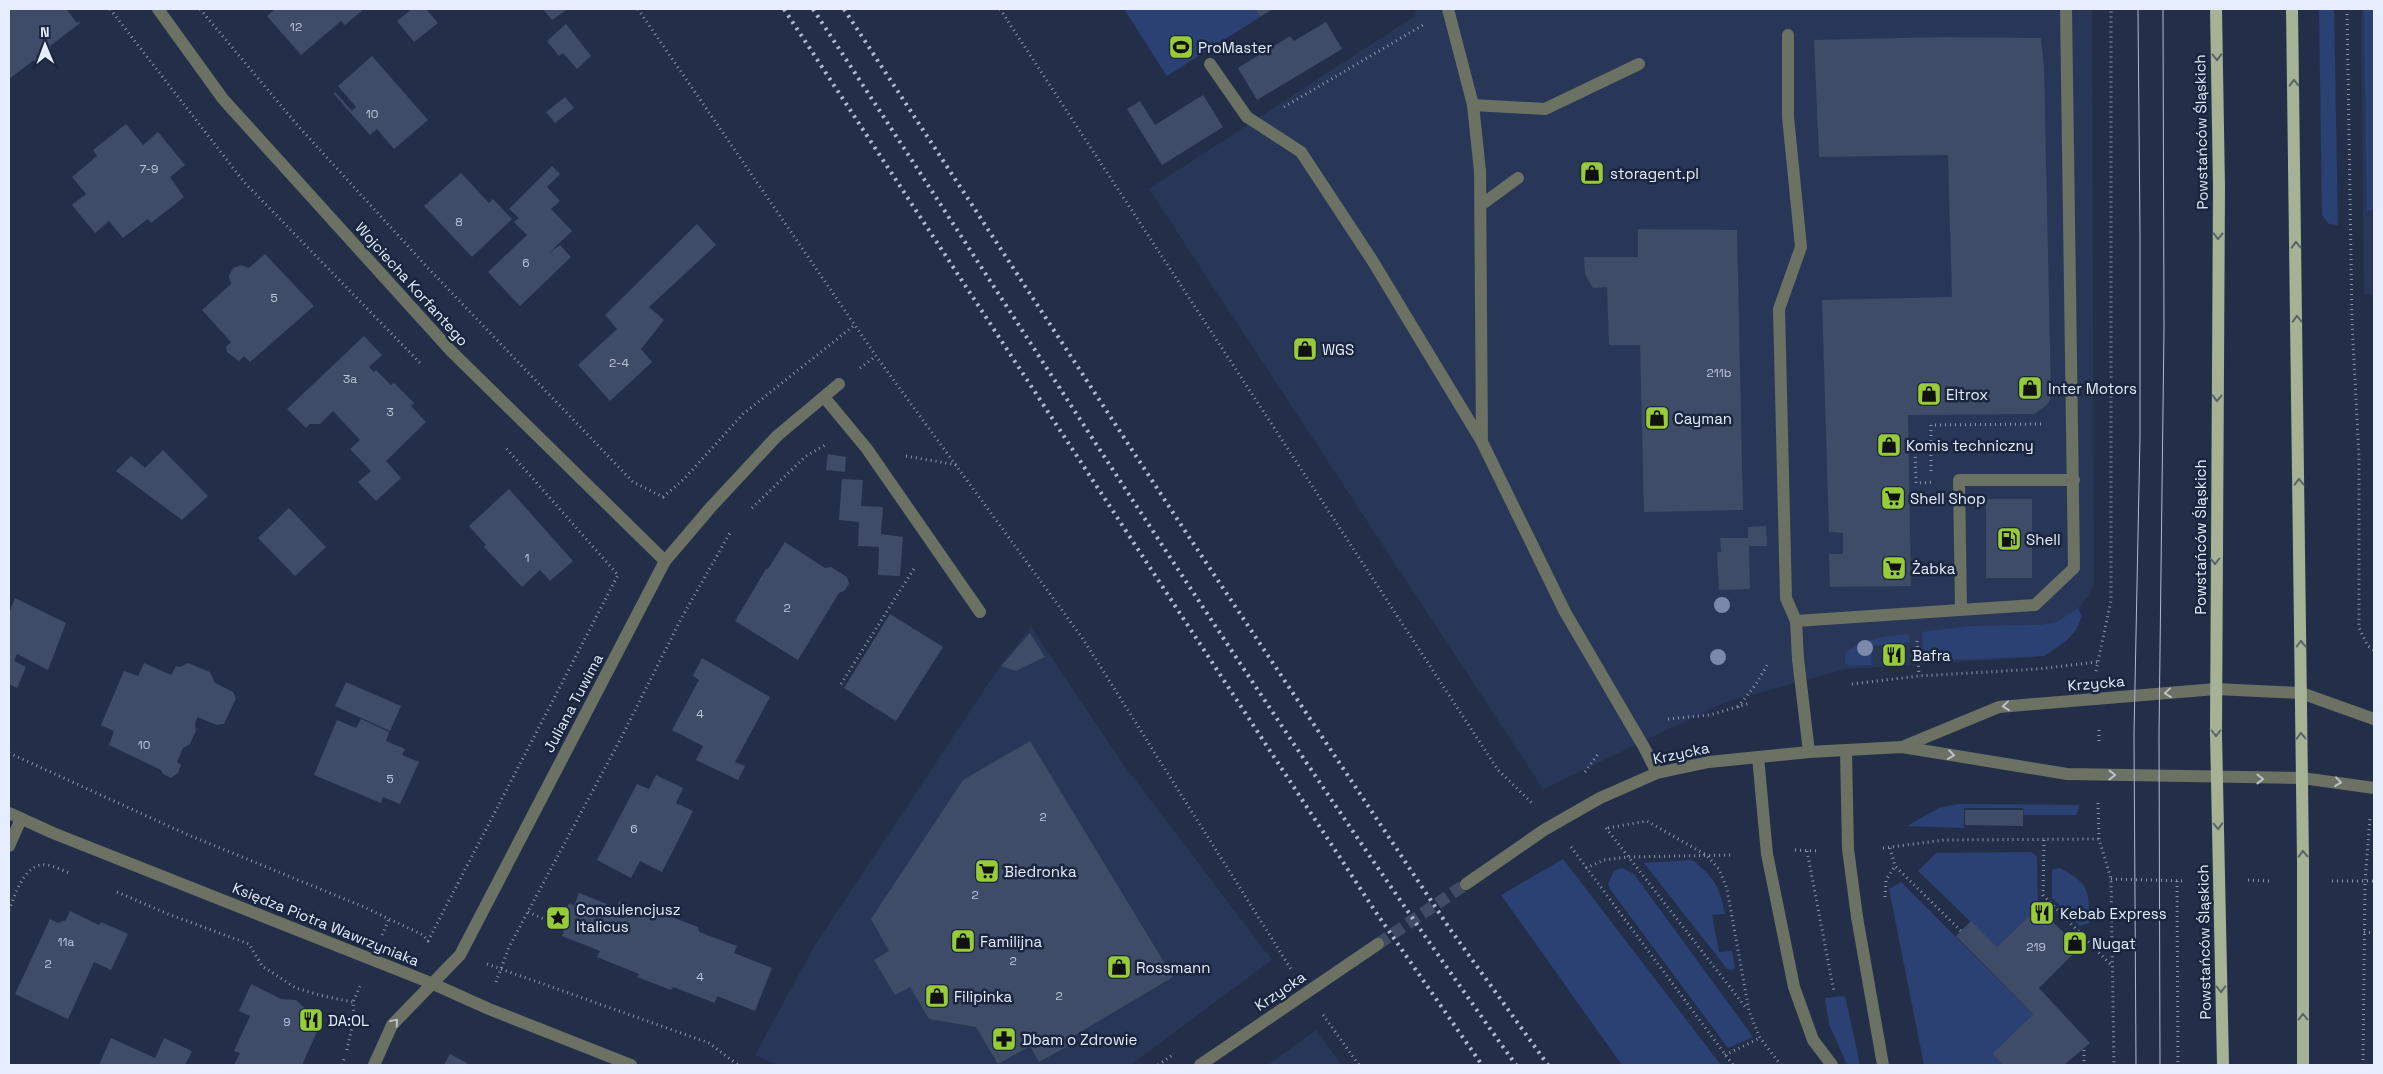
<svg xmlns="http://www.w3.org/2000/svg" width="2383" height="1074" font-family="'Space Grotesk',sans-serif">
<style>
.built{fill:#283757}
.green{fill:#2b4174}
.building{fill:#3f4c67}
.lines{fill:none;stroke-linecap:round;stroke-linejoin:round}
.tertiary-tunnel{stroke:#404c64;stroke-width:12;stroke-dasharray:12 6;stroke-linecap:butt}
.path{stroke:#8c96ab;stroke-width:3;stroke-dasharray:1 4;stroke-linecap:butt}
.service{stroke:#6b7163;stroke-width:12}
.minor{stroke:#6b7163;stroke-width:12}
.tertiary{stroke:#6b7163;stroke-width:12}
.primary{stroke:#a5b296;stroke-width:12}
.tram{stroke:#b0b9cd;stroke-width:1}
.rail{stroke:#b0b9cd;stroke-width:4;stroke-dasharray:2.5 5;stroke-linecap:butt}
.tree{fill:#7889aa}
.oneway{stroke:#596466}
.oneway2{stroke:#bac2c8}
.labels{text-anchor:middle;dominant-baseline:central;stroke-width:5;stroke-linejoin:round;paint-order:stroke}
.number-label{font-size:12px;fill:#bcc5d8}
.poi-label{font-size:15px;fill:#e5edfe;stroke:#1a253e;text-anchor:start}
.street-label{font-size:15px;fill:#e5edfe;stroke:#1a253e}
</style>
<rect width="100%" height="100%" fill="#232f49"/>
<!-- built -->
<g class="built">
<path d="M1416,9H2092L2094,584L2088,597L2036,657L1846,669L1726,702L1543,789L1149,189L1415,16Z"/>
<path d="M2361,9H2374V294H2364Z"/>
<path d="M1031,627L1123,764L1272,960L1130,1065H778L755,1055L815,945L998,669Z"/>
<path d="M1316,1030L1342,1065H1268Z"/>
</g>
<!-- green -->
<g class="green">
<path d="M1124,9H1255L1260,17L1167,76Z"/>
<path d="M2319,9H2334L2338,225L2329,224L2322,215Z"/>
<path d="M2364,9H2374V210H2367Z"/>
<path d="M2078,608L2082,616L2076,630L2065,642L2044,656L1923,661L1922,632L1969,626L2039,625L2057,622Z"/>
<path d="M1909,634L1910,642L1871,646L1872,665L1850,666L1845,663V653C1866,638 1884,636 1909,634Z"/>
<path d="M1959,804L2080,805L2076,815H2024L2023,808H1964V828L1907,826L1939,808Z"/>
<path d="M2031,852L2037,857L2038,907L1997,947L1918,871L1936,853Z"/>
<path d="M1563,859L1721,1065H1622L1501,895Z"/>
<path d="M1692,860C1714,877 1720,887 1725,914L1712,915L1719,952L1732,951L1735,969L1728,970L1644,863Z"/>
<path d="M1622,868L1634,874L1753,1037L1728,1048L1610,889L1608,884L1614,871Z"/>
<path d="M2059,868C2090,883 2089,891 2089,923L2080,926L2052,898V870Z"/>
<path d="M1901,882L2033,1014L1992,1054L2003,1065H1924L1889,889Z"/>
<path d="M1845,996L1860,1065H1847L1829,1024L1825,998Z"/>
</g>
<!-- building -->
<g class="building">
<path d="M9,9H66L77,23L79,21L80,23L50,46L51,49L49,51L46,47L36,56L38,60L36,62L34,60L9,79Z"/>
<path d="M275,9H364L345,25L341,21L301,55L267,16Z"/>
<path d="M412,9H426L438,23L414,42L397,21Z"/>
<path d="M543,9H568L552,20Z"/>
<path d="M1255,9H1273L1260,17Z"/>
<path d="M1326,22L1342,49L1257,100L1238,68L1290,36L1294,41Z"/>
<path d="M566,24L591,56L577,69L563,53L559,56L547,41Z"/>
<path d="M1944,37L2041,38L2044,67L2051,396L2048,404L2034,414L1908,415L1911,586L1830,587L1829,554H1843V533L1829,532L1822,300L1952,297L1948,155L1819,157L1814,40Z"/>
<path d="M372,56L428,120L394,149L377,129L370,135L334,94L335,92L352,111L356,107L338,86Z"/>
<path d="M1203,95L1223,127L1162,165L1127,109L1140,101L1155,125Z"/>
<path d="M565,97L574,108L555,123L546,112Z"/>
<path d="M126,124L143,145L158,132L185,165L170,177L184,197L151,223L148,219L123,238L109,221L95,233L72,205L86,194L72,177L97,156L93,150Z"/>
<path d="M552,166L560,174L547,187L560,201L551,209L572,231L549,253L560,245L571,257L520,306L488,272L527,235L514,222L519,218L509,209Z"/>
<path d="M461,173L489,203L493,199L512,219L472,257L424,206Z"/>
<path d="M697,224L716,245L649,307L664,320L641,349L652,362L610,401L578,365L617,329L605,315Z"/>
<path d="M1638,229L1737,230L1743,510L1644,512L1640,345H1609L1607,287L1593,288L1585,274L1584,257H1638Z"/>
<path d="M265,254L314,306L250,362L244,356L239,361L227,352L226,347L231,342L202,310L231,284L229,276L233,268L241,265L249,268Z"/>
<path d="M364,336L382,355L369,367L374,372L376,370L391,385L394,383L414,403L411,406L426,422L386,461L401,478L376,501L358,482L371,471L350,449L360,440L333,411L320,424H310L306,428L287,409Z"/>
<path d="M163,450L208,496L182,520L116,471L131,456L145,468Z"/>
<path d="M828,454L846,457L845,472L826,470Z"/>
<path d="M842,479L863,480L861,506L883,507L881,534L903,537L900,576L878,575L879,547L858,546L859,522L839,520Z"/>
<path d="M509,489L573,561L550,581L540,570L522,587L484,547L486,545L469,526Z"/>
<rect x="1986" y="499" width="46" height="79"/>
<path d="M289,508L326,547L295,576L258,538Z"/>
<path d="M1766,526L1767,546H1749L1750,589L1719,590L1717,552H1721L1720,538H1748V527Z"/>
<path d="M785,542L825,568L831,567L847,577L849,584L844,591L839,593L798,660L735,621L766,569H768Z"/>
<path d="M15,598L66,623L48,670L17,654L14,661L26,667L17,688L9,684V613Z"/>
<path d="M890,614L943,647L896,721L844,688Z"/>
<path d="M1030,633L1045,657L1016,671L1001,666Z"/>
<path d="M702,658L770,697L735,762L745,766L738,780L696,760L703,746L672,730L699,680L693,676Z"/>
<path d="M144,663L171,675L176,666L180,667L188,663L210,672L215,683L233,692L236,698L224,724L217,725L197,717L195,724L196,730L190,744L183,748L177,762L181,765L178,773L171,778L163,774L161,770L109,745L114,731L101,725L124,671L138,676Z"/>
<path d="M346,682L401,706L390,731L335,706Z"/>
<path d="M361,719L389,732L386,741L405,749L402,755L419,762L400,804L383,797L381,803L314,775L337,720L356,728Z"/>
<path d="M1030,741L1173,977L1072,1037L1075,1042L1039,1062L1030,1046L998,1064L976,1027L929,1019L910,987L895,995L874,960L889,951L871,919L963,780Z"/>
<path d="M656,775L683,788L676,803L693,811L662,872L640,861L631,878L597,860L637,784L649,789Z"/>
<path d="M1965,810H2023V826L1965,825Z"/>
<path d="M579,893L617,908L619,901L657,916L661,913L698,927L699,932L737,946L734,953L772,968L755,1011L717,996L715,1003L673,987L671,990L637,977L639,974L597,957L600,951L562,936L567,923L562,921L569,903L574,906Z"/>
<path d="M2038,907L2079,948L2039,988L2090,1043L2064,1065H2003L1992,1054L2033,1014L1956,936L1971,921L1997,947Z"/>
<path d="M70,911L99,925L101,922L128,934L111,970L94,962L68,1019L15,994L50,919L58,923L66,920Z"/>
<path d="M251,984L281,999L296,1000L309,1012L323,1018L302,1065H234L240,1053L234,1051L250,1016L239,1011Z"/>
<path d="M111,1038L155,1058L164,1038L192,1051L185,1065H99Z"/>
<path d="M450,1054L467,1063L465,1065H444Z"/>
</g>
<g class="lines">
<!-- tertiary-tunnel -->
<path class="tertiary-tunnel" d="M1378,944L1466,884"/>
<!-- path -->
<g class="path">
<path d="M110,9L244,182L422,365"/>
<path d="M200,9L299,127L427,267L633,482L663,497L684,479L743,414L856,324"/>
<path d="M638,9L876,356L1083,639L1291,969"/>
<path d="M1000,9L1498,770L1534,805"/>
<path d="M2347,9L2352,322L2359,457V628L2368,646L2374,650"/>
<path d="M1284,107L1423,25"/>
<path d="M860,368L876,356"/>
<path d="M1909,449L1915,448L1916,483L1932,482"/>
<path d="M906,456L957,465"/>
<path d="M1931,471V425L2043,424"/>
<path d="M752,508L806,456L827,444"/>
<path d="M1917,641L1919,676"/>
<path d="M2096,671L2111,601V9"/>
<path d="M841,684L915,567"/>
<path d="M1852,684L1919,676L2038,669L2097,662"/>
<path d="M1738,707L1756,684L1769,662"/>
<path d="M1668,719L1710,715L1750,703"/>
<path d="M2099,741V726"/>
<path d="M9,753L186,834L364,907L423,935L428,941L618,575L506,448"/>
<path d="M1585,772L1598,754"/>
<path d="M2098,803L2099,839L2111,879L2114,1065"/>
<path d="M1606,828L1747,1009"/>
<path d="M1608,828L1647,821L1706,855L1719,869L1727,889L1749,1011L1760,1038L1781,1065"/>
<path d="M2044,840L2043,895L2112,966"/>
<path d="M1571,847L1733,1065"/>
<path d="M1883,848L1944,840L2099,839"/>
<path d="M1890,848L1895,866L1961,931"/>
<path d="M1795,850L1819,851"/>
<path d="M1807,851L1834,992"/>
<path d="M1586,868L1604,860L1628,857L1731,855"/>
<path d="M2111,879L2186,881"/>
<path d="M2248,880L2270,881"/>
<path d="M2177,881L2178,1065"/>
<path d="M2332,881H2374"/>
<path d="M117,892L168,914L249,944L262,966L296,988L323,996L353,1002"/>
<path d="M1885,897L1886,880L1895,866"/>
<path d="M9,910C15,895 25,861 47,865C54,866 62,870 69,873"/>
<path d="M528,912L562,927L564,922"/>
<path d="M2364,932L2374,933"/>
<path d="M382,935L389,919"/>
<path d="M487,964L709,1043L738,1065"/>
<path d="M496,982L509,947L620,740L681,619L731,531"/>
<path d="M1323,1015L1359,1065"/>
<path d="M347,1050L354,1018L353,1002L361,984"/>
<path d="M2084,1050V1065"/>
<path d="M1725,1055L1760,1038"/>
<path d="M342,1065L345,1056"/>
<path d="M1158,1065L1174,1054"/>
<path d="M2363,1065L2365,882L2370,818"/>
</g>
<!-- service -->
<g class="service">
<path d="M1448,9L1473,105L1480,171L1482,442"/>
<path d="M1788,35V117L1801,247L1779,309L1786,598L1796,621L1798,659L1809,752"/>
<path d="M1210,64L1247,117L1301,152L1372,260L1482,442L1565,612L1645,749L1657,773"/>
<path d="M1473,105L1545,109L1639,64"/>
<path d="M1481,205L1518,178"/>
<path d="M824,397L867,449L980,612"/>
<path d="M1961,608L1959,480H2074"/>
<path d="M1796,621L2035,605L2074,568L2066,9"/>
<path d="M1846,751L1848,849L1857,917L1883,1065"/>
<path d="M1758,757L1767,854L1794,987L1813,1040L1832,1065"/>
</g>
<!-- minor -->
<g class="minor">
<path d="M158,9L223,99L451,351L665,561"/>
<path d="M2301,693L2374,719"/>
<path d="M2302,778L2374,788"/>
<path d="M9,813L53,833L431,983L489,1009L631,1065"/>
<path d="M9,846L21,819"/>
<path d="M374,1065L392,1025L460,955L665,561L711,507L777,436L839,384"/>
</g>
<!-- tertiary -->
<g class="tertiary">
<path d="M1902,747L1999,707L2216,689L2301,693"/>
<path d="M1466,884L1544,830L1600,798L1657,773L1709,762L1809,752L1902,747L2067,774L2302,778"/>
<path d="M1200,1065L1378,944"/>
</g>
<!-- primary -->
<g class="primary">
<path d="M2216,9L2219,187L2216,734L2223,1065"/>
<path d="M2292,9L2303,861V1065"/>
</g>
<!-- tram -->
<g class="tram">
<path d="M2136,1065L2134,734L2140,436V235L2138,9"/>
<path d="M2160,1065L2159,733L2164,328L2163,9"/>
</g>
<!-- rail -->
<g class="rail">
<path d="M784,9L1375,911L1482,1065"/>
<path d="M813,9C1045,362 1270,722 1516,1065"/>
<path d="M844,9L1187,534L1450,929L1548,1065"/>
</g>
</g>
<!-- trees -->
<g class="tree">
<circle cx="1722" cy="605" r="8"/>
<circle cx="1865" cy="648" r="8"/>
<circle cx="1718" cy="657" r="8"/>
</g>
<!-- one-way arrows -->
<defs><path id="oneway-chevron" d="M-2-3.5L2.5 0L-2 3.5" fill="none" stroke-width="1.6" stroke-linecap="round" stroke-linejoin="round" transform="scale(1.25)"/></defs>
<g class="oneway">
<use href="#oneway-chevron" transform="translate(2217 57) rotate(89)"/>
<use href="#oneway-chevron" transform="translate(2294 83) rotate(-91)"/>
<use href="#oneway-chevron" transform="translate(2218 236) rotate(91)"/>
<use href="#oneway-chevron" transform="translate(2296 245) rotate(-91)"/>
<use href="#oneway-chevron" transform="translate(2297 319) rotate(-91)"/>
<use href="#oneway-chevron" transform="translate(2217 398) rotate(91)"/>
<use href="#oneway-chevron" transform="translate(2299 482) rotate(-91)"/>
<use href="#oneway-chevron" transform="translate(2215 561) rotate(90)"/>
<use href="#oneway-chevron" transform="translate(2301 644) rotate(-90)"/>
<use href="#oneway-chevron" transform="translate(2216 733) rotate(90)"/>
<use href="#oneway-chevron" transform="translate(2301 736) rotate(-91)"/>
<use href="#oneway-chevron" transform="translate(2218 826) rotate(88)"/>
<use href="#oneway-chevron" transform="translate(2303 854) rotate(-91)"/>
<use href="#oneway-chevron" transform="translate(2221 989) rotate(89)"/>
<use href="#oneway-chevron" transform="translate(2303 1017) rotate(-90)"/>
</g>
<g class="oneway2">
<use href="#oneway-chevron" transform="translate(2168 693) rotate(174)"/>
<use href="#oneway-chevron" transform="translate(2006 706) rotate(174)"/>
<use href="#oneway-chevron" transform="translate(1951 755) rotate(9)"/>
<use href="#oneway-chevron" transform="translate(2112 775)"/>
<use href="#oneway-chevron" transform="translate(2260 779)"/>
<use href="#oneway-chevron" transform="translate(2338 782) rotate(7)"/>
<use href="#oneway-chevron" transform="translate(395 1022) rotate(-50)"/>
</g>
<!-- icons -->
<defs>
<symbol id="stadium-square" viewBox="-11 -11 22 22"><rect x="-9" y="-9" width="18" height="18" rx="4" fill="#97cc38" stroke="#1a253e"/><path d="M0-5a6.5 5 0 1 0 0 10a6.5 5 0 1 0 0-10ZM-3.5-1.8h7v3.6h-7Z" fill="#111"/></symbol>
<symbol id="shop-square" viewBox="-11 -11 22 22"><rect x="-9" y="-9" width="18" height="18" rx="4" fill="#97cc38" stroke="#1a253e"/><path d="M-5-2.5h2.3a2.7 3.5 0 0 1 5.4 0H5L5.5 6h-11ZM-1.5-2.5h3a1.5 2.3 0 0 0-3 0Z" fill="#111"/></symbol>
<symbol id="supermarket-square" viewBox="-11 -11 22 22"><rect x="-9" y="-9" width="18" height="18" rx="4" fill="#97cc38" stroke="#1a253e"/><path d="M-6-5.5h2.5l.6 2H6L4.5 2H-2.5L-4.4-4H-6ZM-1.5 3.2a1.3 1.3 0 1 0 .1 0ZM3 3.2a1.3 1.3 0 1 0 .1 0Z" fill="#111"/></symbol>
<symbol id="fuel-square" viewBox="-11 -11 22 22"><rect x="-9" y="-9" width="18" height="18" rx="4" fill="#97cc38" stroke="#1a253e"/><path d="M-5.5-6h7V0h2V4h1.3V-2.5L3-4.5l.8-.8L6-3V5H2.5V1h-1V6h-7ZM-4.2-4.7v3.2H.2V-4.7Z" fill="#111"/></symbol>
<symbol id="restaurant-square" viewBox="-11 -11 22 22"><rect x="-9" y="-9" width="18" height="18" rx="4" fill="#97cc38" stroke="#1a253e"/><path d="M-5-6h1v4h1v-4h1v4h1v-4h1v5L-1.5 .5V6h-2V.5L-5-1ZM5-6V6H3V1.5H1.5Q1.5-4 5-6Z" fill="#111"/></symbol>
<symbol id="sight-square" viewBox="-11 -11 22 22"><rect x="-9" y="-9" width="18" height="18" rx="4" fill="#97cc38" stroke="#1a253e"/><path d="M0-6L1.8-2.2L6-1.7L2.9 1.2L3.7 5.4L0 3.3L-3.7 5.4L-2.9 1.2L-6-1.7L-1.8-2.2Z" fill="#111"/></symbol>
<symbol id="pharmacy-square" viewBox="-11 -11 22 22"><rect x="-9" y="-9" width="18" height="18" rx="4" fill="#97cc38" stroke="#1a253e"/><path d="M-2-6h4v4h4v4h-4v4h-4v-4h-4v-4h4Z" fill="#111"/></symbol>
</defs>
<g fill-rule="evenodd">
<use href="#stadium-square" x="1167" y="33" width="28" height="28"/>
<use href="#shop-square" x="1578" y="159" width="28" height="28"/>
<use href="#shop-square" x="1291" y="335" width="28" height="28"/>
<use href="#shop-square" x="2016" y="374" width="28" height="28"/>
<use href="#shop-square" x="1915" y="380" width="28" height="28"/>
<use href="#shop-square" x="1643" y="404" width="28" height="28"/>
<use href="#shop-square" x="1875" y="431" width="28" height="28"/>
<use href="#supermarket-square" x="1879" y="484" width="28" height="28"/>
<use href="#fuel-square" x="1995" y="525" width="28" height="28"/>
<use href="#supermarket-square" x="1880" y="554" width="28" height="28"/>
<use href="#restaurant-square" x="1880" y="641" width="28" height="28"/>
<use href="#supermarket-square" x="973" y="857" width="28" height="28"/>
<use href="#restaurant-square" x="2028" y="899" width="28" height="28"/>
<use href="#sight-square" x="544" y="904" width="28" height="28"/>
<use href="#shop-square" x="949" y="927" width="28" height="28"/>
<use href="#shop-square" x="2061" y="929" width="28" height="28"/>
<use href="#shop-square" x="1105" y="953" width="28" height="28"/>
<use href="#shop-square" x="923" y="982" width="28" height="28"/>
<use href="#restaurant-square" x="297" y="1006" width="28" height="28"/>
<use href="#pharmacy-square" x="990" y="1025" width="28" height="28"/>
</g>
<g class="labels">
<!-- number labels -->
<g class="number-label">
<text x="296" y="27">12</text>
<text x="372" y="114">10</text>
<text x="149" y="169">7-9</text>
<text x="459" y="222">8</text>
<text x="526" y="263">6</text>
<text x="274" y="298">5</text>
<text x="619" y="363">2-4</text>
<text x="1719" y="373">211b</text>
<text x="350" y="379">3a</text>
<text x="390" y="412">3</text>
<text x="527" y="558">1</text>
<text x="787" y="608">2</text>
<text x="700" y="714">4</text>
<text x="144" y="745">10</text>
<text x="390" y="779">5</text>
<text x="1043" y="817">2</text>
<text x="634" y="829">6</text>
<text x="975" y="895">2</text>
<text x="66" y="942">11a</text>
<text x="2036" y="947">219</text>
<text x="1013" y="961">2</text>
<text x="48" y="964">2</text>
<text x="700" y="977">4</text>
<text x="1059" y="996">2</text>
<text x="287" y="1022">9</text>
</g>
<!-- poi labels -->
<g class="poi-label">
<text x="1198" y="47">ProMaster</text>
<text x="1610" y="173">storagent.pl</text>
<text x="1322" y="349">WGS</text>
<text x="2048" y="388">Inter Motors</text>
<text x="1946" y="394">Eltrox</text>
<text x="1674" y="418">Cayman</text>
<text x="1906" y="445">Komis techniczny</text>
<text x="1910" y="498">Shell Shop</text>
<text x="2026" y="539">Shell</text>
<text x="1912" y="568">Żabka</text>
<text x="1912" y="655">Bafra</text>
<text x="1004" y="871">Biedronka</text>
<text x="576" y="909">Consulencjusz<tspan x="576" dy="17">Italicus</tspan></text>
<text x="2060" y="913">Kebab Express</text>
<text x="980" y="941">Familijna</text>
<text x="2092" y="943">Nugat</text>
<text x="1136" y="967">Rossmann</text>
<text x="954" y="996">Filipinka</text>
<text x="328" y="1020">DA:OL</text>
<text x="1022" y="1039">Dbam o Zdrowie</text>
</g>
<!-- street labels -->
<g class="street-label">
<text transform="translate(2201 132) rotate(-91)">Powstańców Śląskich</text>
<text transform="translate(412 284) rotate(48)">Wojciecha Korfantego</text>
<text transform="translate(2200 537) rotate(-90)">Powstańców Śląskich</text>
<text transform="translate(2096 683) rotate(-5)">Krzycka</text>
<text transform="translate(573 703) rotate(-62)">Juliana Tuwima</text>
<text transform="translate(1681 753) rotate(-12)">Krzycka</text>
<text transform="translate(326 924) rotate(22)">Księdza Piotra Wawrzyniaka</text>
<text transform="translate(2204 942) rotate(-91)">Powstańców Śląskich</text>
<text transform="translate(1280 991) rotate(-34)">Krzycka</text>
</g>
</g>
<!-- border -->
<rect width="2383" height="1074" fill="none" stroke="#e5edfe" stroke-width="20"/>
<!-- north arrow -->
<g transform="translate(45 45) rotate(359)" stroke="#1a253e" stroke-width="4" paint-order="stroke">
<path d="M0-4L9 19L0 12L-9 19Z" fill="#e5edfe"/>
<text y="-8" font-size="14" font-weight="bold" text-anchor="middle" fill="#e5edfe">N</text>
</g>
</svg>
